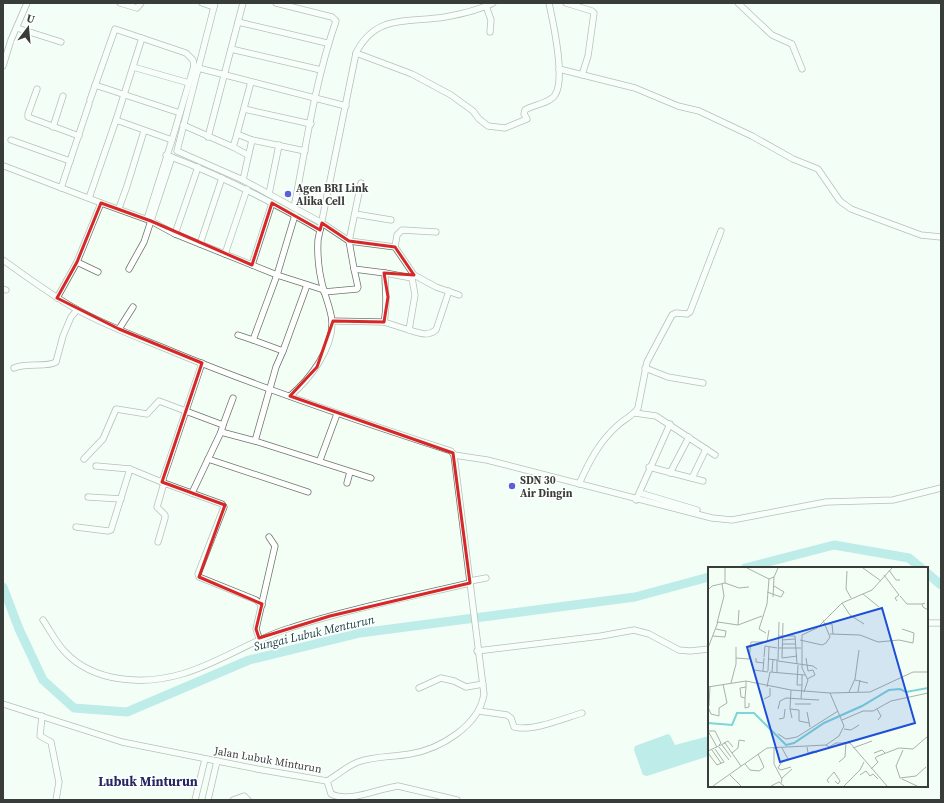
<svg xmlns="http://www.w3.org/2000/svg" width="944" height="803" font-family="'Source Serif 4',serif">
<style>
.water{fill:#7ed4d9}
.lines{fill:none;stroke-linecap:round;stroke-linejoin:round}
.river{stroke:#7ed4d9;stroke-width:9}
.minor-casing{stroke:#6c766d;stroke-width:7}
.minor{stroke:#fff;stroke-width:5.5}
.marked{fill:none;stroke:#d62828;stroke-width:3;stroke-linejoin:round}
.poi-dot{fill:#5861d8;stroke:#fff;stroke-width:1.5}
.labels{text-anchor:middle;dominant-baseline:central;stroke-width:3;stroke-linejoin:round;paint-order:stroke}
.poi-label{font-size:11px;font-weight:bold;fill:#393d3a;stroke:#fff;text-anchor:start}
.street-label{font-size:11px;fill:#393d3a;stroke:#fff}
.water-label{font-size:12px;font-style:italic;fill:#133c3f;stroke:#fff}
.quarter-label{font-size:13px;font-weight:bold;fill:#242861;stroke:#fff}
.inset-river{fill:none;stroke:#7ed4d9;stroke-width:2}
.inset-road{fill:none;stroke:#a9b1aa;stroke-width:1}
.view{fill:#1d4ed8;fill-opacity:0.15;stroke:#1d4ed8;stroke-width:2}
.inset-edge{fill:none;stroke:#393d3a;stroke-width:2}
</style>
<rect width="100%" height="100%" fill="#f3fff5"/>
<!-- water -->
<path class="water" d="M668,734L670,735L675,745L709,736V756L647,776L643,775L634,750L635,746Z"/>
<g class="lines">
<!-- river -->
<g class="river">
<path d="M745,568L834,545L909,558L921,568"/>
<path d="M927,573L941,585"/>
<path d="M3,587L19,629L43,680L74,708L127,712L249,660L360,633L635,597L709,577"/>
</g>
<defs>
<g id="minor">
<path d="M120,3L137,8L141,3"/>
<path d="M202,3L214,7"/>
<path d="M215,3L177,151L243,180L322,223L349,241L395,247L414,275L436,287L459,295"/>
<path d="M276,3L332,17L336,21C315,81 306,146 294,208"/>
<path d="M566,3L592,11L594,13L588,56L582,75"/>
<path d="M738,3L772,35L792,44L802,69"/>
<path d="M486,6L491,20L490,32"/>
<path d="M238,22L327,43"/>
<path d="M17,28L61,42"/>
<path d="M231,49L321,70"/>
<path d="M356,53L412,74L451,95L473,111L479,119L488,126L505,128L527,119L524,114L525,110C533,105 550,103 555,95C566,79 553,22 549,3"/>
<path d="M3,66L11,40L27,3"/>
<path d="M133,67L189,83"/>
<path d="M198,68L346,106"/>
<path d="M559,69L635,88L678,106L699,111L752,136L793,159L818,169L840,201L851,209L921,235L941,237"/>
<path d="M95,85L180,113"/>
<path d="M37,89L28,114V117L79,136"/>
<path d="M90,100L115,29L186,53L193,60L194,66L172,140"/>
<path d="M244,109L311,124"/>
<path d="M116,120L172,140L147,219"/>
<path d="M183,125L233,147L237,134L252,140L305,151"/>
<path d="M53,127L63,96"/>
<path d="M237,134L251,82"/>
<path d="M208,137L243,3"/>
<path d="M11,140L70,161"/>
<path d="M233,147L248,155"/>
<path d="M166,155C220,175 271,201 320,230"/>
<path d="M4,166L101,203"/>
<path d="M243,180L252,140"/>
<path d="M61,188L89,104"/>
<path d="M269,194L279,145"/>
<path d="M89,198L116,120L142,38"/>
<path d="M119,208L127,186L144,131"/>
<path d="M355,214L391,220"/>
<path d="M295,215L277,275L253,340L283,351L307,285"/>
<path d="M175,234L198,167"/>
<path d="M200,244L222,178"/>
<path d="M395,247L397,235L402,230L436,232"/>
<path d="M225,254L247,189"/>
<path d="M3,260C27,277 51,295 76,309C108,327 143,339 176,353C266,390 358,421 451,451L454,455L487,460L712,518L732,520L826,502L893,500L941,488"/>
<path d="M77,262L98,272"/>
<path d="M252,265L272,203"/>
<path d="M129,269L144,242L172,157"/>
<path d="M385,273L412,278L413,276"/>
<path d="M3,289L6,290"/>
<path d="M324,292L357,289L358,287L354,269"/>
<path d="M57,298L77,262L101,203L151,221L175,234L277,275L324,290"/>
<path d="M332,321L384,322C388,303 385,293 385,273L354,269L349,241L361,183"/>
<path d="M384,322L409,330L415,295L412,278"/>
<path d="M119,329L133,307"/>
<path d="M409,330C419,333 427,337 436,330L449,291"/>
<path d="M238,335L253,340"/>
<path d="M14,368C27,362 47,368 56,362L63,336L71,317L77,310"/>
<path d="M645,368L668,377L703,383"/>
<path d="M290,396C310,379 333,349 332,321C331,311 327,301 324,291C319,274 317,258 318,240L356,53C376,13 409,23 445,17C461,14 479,10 493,3"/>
<path d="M635,413L656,416L715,455"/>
<path d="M223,425L233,398"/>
<path d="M255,441L371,478"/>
<path d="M84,459L103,439L116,409L147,414L159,401L223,425L221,432L255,441L276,367L283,351"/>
<path d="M208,459L308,492"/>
<path d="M320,460L337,414"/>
<path d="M96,466L130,469L164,483"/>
<path d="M649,467L703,481"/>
<path d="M670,473L689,437"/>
<path d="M692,478L706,449"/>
<path d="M162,482L202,363"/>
<path d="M347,483L350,472"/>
<path d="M579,484C589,462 599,442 617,426C624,419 633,416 638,408L647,362L672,315L676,313L687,314L690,312L721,231"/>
<path d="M192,493L221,432"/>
<path d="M640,493L697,510"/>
<path d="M88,497L121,499"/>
<path d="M636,500L670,424"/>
<path d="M76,527L108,531L111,530L130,469"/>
<path d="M158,542L165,518V515L157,507L164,483L222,504L224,507L198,574L199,577L256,600L262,605"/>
<path d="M470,581L486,578"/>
<path d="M43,620C50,630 56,643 65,652C94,683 144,685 182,674C220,663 253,639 290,628C349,609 410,597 470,583"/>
<path d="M927,623H941"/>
<path d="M259,638L256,629L275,546L269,537"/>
<path d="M477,651L601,636L634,630L649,634L679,650L690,651L709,649"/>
<path d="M419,688L441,678L454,681L466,687L483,684"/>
<path d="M3,704L122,742L257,769L327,781C338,775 347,766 358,762C374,756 393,757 410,754C440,749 479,726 484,694L454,455"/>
<path d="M479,711L507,715L511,718L514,727C532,732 565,718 582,713"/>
<path d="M42,716L40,736L51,742L59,782L56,800"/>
<path d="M327,781L331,794C350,803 377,789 398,786L457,800"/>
<path d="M195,800L205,759"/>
<path d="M208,800L217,761"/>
<path d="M233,800L244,796L248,800"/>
</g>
</defs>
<!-- minor casing -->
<use href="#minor" class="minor-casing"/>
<!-- minor -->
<use href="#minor" class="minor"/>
</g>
<!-- marked area -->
<path d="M0 0H944V803H0ZM101,203L151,221L252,265L272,203L320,230L322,223L349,241L395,247L414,275L384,273L388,297L384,322L333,321L317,367L290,396L453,453L470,583L330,616L259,638L256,629L262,604L199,577L225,505L162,482L202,363L119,329L57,298L77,262Z" fill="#f3fff5" fill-opacity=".55" fill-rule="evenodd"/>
<path class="marked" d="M101,203L151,221L252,265L272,203L320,230L322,223L349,241L395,247L414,275L384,273L388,297L384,322L333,321L317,367L290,396L453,453L470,583L330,616L259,638L256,629L262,604L199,577L225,505L162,482L202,363L119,329L57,298L77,262Z"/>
<!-- markers -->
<g class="poi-dot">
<circle cx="288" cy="194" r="4"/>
<circle cx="512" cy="486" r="4"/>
</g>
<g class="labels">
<!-- poi labels -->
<g class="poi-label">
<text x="296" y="188">Agen BRI Link<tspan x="296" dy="13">Alika Cell</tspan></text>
<text x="520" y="480">SDN 30<tspan x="520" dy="13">Air Dingin</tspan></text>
</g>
<!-- street labels -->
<g class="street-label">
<text transform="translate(268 760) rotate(10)">Jalan Lubuk Minturun</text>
</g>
<!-- water labels -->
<g class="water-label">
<text transform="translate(314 633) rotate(-13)">Sungai Lubuk Menturun</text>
</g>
<!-- quarter labels -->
<g class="quarter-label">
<text x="148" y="781">Lubuk Minturun</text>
</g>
</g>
<!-- overview -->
<g transform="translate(708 567)">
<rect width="220" height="220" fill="#f3fff5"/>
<path class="inset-river" d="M0,156L24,158L29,146H46L78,178L86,176L116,156L154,139L181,123L192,122L198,125L220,121"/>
<path class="inset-road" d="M17,1V16M39,1L61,12M155,1L173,14M181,3L188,13H192M139,4L138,22L143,31M176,8L191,28L187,31L189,34M0,23L4,19L17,16L31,21L41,20M59,25L73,30L76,25L66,19M155,27L171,40M192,29L199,37H214M65,30L66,10M134,36L142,48L156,57M217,36L214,37L215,40L220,43M71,55L70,94L105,99L109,102M9,56L16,29L14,17M117,57H124L125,67M30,58L31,43M58,66L51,62L59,37L61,12L66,10L70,1M122,67L152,68L170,75L191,73L205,76L206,66L194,62M5,69L17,70L18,64L8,62M70,69H87L89,97M74,73L87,72M92,73L114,78L118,76L122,70L115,53M74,77H88M0,81L10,55L30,58L54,49M70,81H93M56,90L57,79L69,81M28,91L41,92L43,75H59L61,63M48,91V95L56,96M74,91L75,56M74,91L89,89M98,91L100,104L105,103L107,108L99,112M60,92L69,93V105M90,98L89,118H94V108M46,103L60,105M55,104L56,91M60,104L61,80M64,105L65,92M147,113L160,116M23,116L28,97V80M0,120L38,114L83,123L122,126L162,125L205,105H220M38,120L32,121L33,130L37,131L38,120V114M59,120L62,105L97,108M96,125L100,113L94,101V68L109,61L134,36L164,23L184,1M141,125L147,112L151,83M150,125L152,113M37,131V141L41,140V136M56,132L62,129V121M93,132L111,133M87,137H103M1,139L2,119M0,140L3,147L11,149V141L19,136L15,117M70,142L72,134L78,131L93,132L94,118M82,142L83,123M169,142L173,149L170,153M99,145L102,160M84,151L82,142L91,143V154L101,156M71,152L76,151L77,142M134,153L155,144H165L183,134L220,126M136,162L143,163L151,158M0,164H7L13,176L11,178M0,164L9,180M70,167L78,172L89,170L130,144M16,176L20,174L25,180M14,178L23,190M118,178L121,180L128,176H142L179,219M11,180L21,193M66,180V197L74,212L73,216M99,180L100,186L106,184L109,186M74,181L80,192L73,196L70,201L73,203L83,200M145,181L164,174M4,183L13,196M195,183L188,199L192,211L208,209L218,200M0,184L17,176L33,199M0,186L9,198L16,195L7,182M24,186L30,181L31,173L37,174M166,186L174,183L177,186M131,195L137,190L138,175M37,197L42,203L51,204L54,202L56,200L50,187M163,202L170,195L167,191L170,189L191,181L205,182L220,169M22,208L33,219M152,208L158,204L162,209L165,207L170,212M74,211L84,202M194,212L209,219M121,216L119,213L126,205L132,214L130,217L127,214M5,219L59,181L118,178L131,169L136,159L122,126M63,219L71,215L76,219M136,219L152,203L156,195"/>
<path class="view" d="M174,41L207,156L72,195L39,80Z"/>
<rect width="220" height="220" class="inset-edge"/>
</g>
<!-- border -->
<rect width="944" height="803" fill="none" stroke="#393d3a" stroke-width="8"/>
<!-- north arrow -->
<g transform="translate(28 28) rotate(16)" stroke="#ffffff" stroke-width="3" paint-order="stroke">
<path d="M0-3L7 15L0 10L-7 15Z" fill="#393d3a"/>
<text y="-6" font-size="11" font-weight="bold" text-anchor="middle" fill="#393d3a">U</text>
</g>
</svg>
